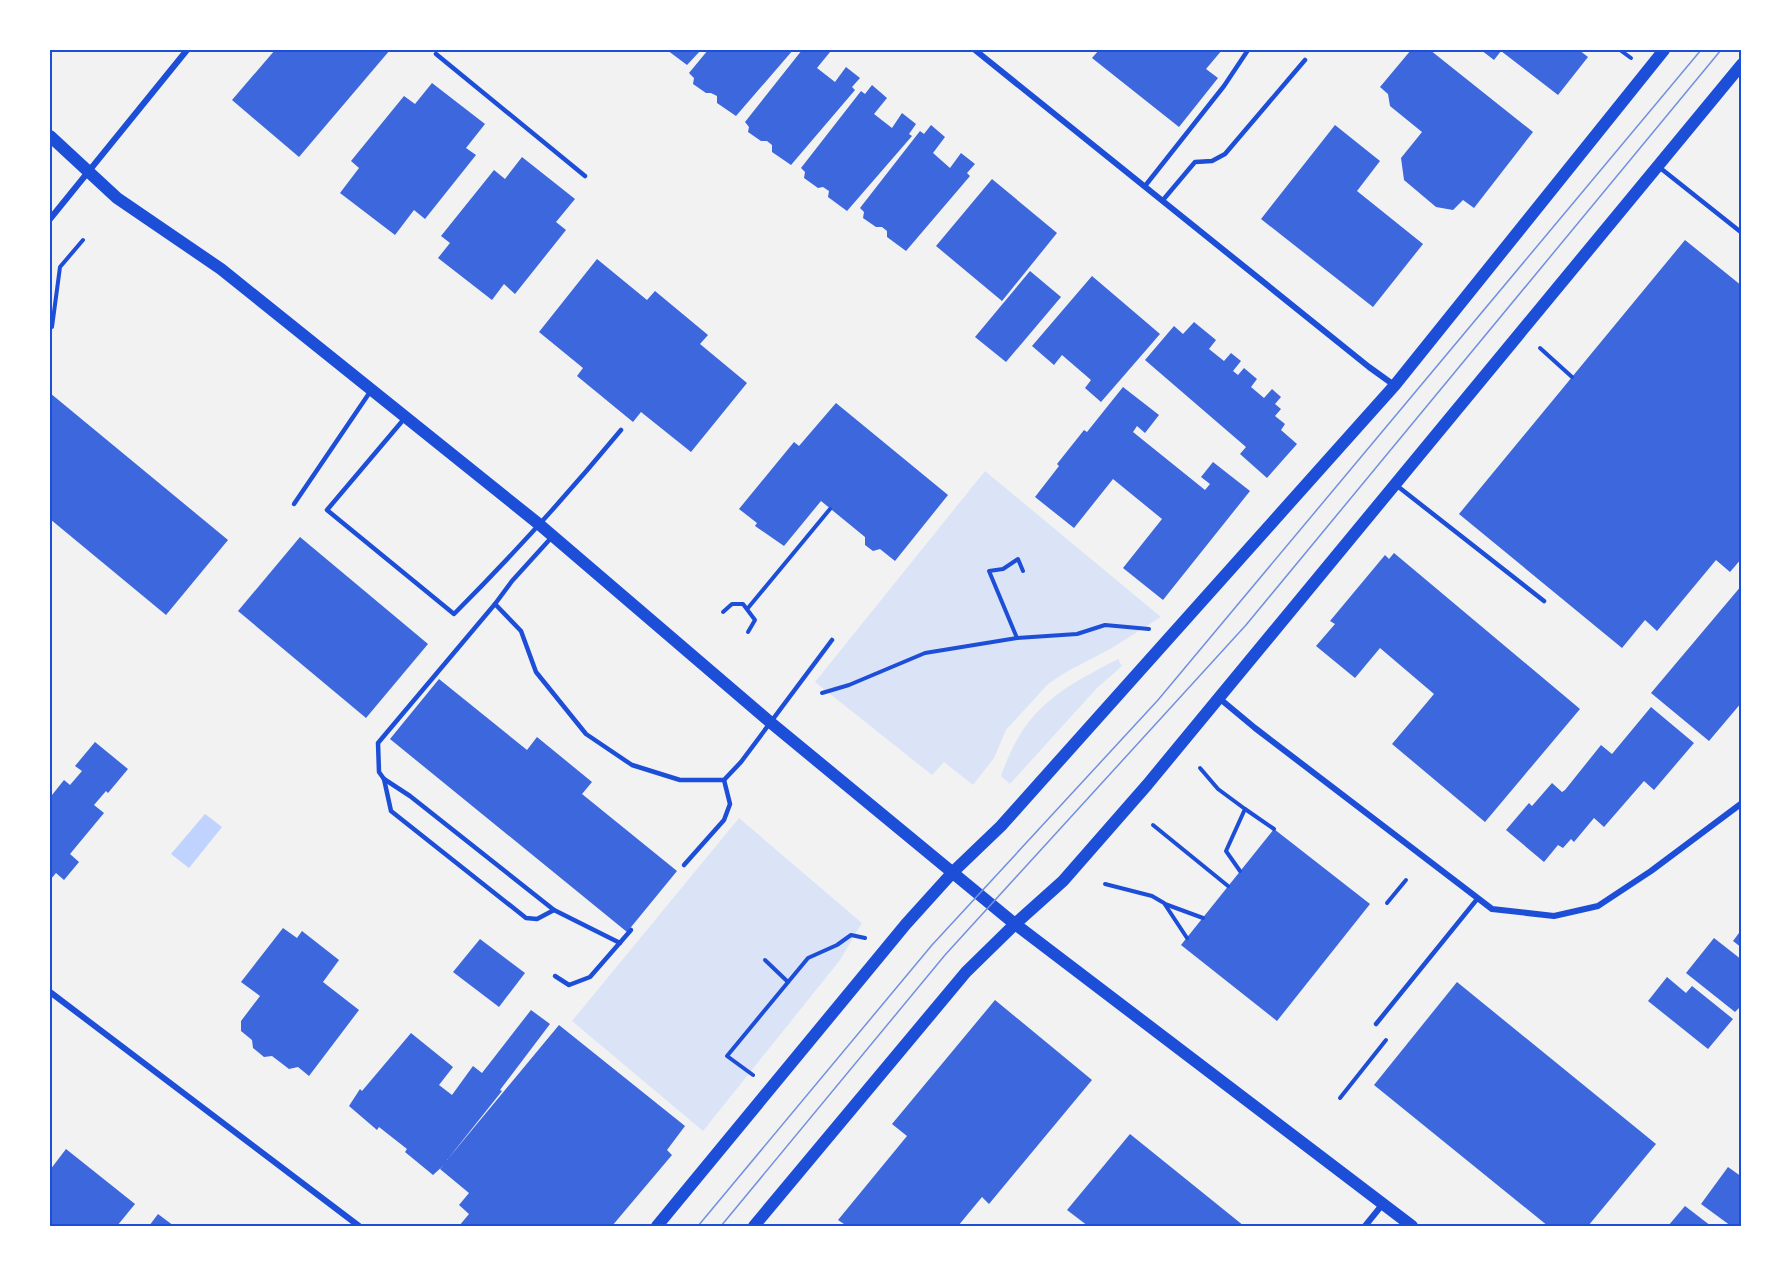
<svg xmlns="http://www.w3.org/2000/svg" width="1791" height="1276" font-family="'Crimson Pro',serif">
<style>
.green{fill:#dbe4f7}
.water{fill:#bfd3fe}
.building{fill:#3d67dc}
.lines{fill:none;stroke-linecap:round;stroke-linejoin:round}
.path{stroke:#1d4ed8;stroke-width:4}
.service{stroke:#1d4ed8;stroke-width:4.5}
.minor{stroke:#1d4ed8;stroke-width:6}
.secondary{stroke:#1d4ed8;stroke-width:12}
.tram{stroke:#7290e2;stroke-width:1.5}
.neatline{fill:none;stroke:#1d4ed8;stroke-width:2}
</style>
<rect width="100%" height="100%" fill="#f2f2f2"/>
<!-- green -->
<g class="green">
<path d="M985,471L1161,617L1112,648L1068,671L1048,684L1006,730L994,758L973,785L944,762L932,775L815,682Z"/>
<path d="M1118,659L1122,666L1096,689L1010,784L1001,776C1024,709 1058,690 1118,659Z"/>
<path d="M739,818L862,923L840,960L703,1131L572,1021Z"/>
</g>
<!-- water -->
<path class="water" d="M205,814L222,827L189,868L171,854Z"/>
<!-- building -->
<g class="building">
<path d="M275,50H390L299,157L232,100Z"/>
<path d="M667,50H701L687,65Z"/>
<path d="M708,50H793L736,116L717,103V96L711,93H706L693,84L694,78L689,73Z"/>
<path d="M802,50H828L830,52L817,68L835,82L846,67L860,78L852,87L855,90L791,165L772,152V145L767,141H761L748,132L749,127L745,122Z"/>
<path d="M1099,50H1222L1206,69L1218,78L1179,127L1092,58Z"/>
<path d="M1411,50H1430L1533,132L1474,208L1463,200L1453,210L1436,207L1404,180L1401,158L1422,132L1390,106L1388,94L1380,87Z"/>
<path d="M1481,50H1579L1588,57L1558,95L1501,51L1494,60Z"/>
<path d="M432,83L485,124L466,148L476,155L425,219L414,210L395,235L340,193L359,168L351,161L404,96L415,104Z"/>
<path d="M872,85L887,98L874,114L892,128L902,113L916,124L909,134L912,136L847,211L828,197L829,191L823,187L818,188L804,178L805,172L801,168L861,91L865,94Z"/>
<path d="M931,125L945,137L933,153L950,168L961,153L975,164L967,173L970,176L906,251L887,237V231L882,227H876L863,218L864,212L860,208L920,131L924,134Z"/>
<path d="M1335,125L1380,161L1357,191L1423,244L1373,307L1261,219Z"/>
<path d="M522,157L575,199L556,222L566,230L515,294L504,284L492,300L438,258L450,243L441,236L494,170L505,179Z"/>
<path d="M992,179L1057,233L1002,301L936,246Z"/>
<path d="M1685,240L1742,286V558L1730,572L1716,560L1657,631L1645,620L1622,648L1459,514Z"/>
<path d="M597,259L647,300L655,291L708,335L700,344L747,383L691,452L641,412L633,422L577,376L583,368L539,332Z"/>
<path d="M1030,271L1061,297L1006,362L975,337Z"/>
<path d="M1092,276L1160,334L1101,402L1085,388L1091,380L1062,355L1054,365L1032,346Z"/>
<path d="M1194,322L1216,340L1209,349L1224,361L1231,353L1241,361L1233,371L1238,375L1244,368L1257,379L1251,387L1264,398L1272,389L1281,397L1275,404L1281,409L1275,416L1285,424L1281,430L1297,444L1267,478L1240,454L1246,447L1145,360L1174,326L1183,334Z"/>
<path d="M1123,387L1159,415L1145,433L1137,426L1133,432L1205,490L1210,484L1201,477L1213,462L1250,491L1163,600L1123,568L1162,519L1113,479L1074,528L1035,497L1059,466L1057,464L1084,430L1087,432Z"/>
<path d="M50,393L228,540L166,615L50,519Z"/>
<path d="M836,403L948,495L895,561L880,549L873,551L865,545V537L821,501L784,546L755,526L757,523L739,509L794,442L799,446Z"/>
<path d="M300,537L428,644L366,718L238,611Z"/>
<path d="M1394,553L1580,709L1485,822L1392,744L1434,694L1380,648L1355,678L1316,646L1335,624L1330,621L1385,555L1389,559Z"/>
<path d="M1742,585V702L1709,741L1651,693Z"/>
<path d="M439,679L527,750L537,737L592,782L582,794L677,871L627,932L390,739Z"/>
<path d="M1651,707L1694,743L1654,790L1644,781L1604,827L1594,818L1574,842L1571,839L1563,848L1558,845L1544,862L1506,830L1529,803L1532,806L1552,783L1562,792L1565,790L1601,745L1612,754Z"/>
<path d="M95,742L128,769L108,793L106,791L94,805L104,813L70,854L79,862L64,880L56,873L50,880V793L52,795L64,780L70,785L82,771L75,766Z"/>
<path d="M1274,829L1370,904L1277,1021L1181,945Z"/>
<path d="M283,928L297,938L302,931L339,960L323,982L359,1010L309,1076L298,1067L289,1069L272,1056L264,1057L253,1048L252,1040L241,1031V1021L260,996L241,982Z"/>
<path d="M1742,929V948L1733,941Z"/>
<path d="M1714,938L1742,960V1005L1735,1012L1686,973Z"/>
<path d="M480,939L525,973L499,1007L453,972Z"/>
<path d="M1667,977L1686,993L1692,986L1733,1019L1708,1049L1648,1001Z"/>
<path d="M1457,982L1656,1144L1588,1226H1548L1374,1085Z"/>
<path d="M995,1000L1092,1080L989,1204L982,1197L958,1226H847L838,1220L907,1136L892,1124Z"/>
<path d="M531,1010L550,1024L500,1090L502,1091L447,1160L559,1025L685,1126L667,1150L672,1155L612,1226H459L469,1214L459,1205L469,1193L440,1169L444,1165L433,1175L405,1152L407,1149L379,1127L377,1130L349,1106L360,1089L362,1091L411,1033L453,1067L439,1085L452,1095L473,1066L482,1073Z"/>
<path d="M1130,1134L1244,1226H1088L1067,1210Z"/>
<path d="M66,1149L135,1204L117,1226H50V1170Z"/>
<path d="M1728,1167L1742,1177V1226H1731L1701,1204Z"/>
<path d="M1685,1206L1711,1226H1668Z"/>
<path d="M158,1214L174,1226H149Z"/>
</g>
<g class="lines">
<!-- path -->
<g class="path">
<path d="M1620,50L1631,58"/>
<path d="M52,327L60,267L83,240"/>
<path d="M1540,348L1572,377"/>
<path d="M748,608L830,509"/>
<path d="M723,612L732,604H743L755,620L748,632"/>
<path d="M1017,638L989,571L1003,569L1018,559L1023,571"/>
<path d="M822,693L849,685L925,653L1017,638L1077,634L1105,625L1149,629"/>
<path d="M1200,768L1218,789L1245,809L1226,851L1240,871"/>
<path d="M1245,809L1274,829"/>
<path d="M1153,825L1228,886"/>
<path d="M1105,884L1152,896L1164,903L1187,938"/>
<path d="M1387,903L1406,880"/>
<path d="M1165,904L1203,918"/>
<path d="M765,960L788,982"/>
<path d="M753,1075L727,1056L808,958L837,945L851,935L865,938"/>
<path d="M1340,1098L1386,1040"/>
</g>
<!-- service -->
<g class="service">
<path d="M436,54L585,176"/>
<path d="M1659,167L1742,233"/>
<path d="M1145,186L1224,86L1248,50"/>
<path d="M1163,200L1195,162L1212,161L1225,154L1305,60"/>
<path d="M404,419L327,510L454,614C513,555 568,494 621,430"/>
<path d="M1396,485L1544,601"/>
<path d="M294,504L370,392"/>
<path d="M551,538L512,581L495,604L378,743L379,772L384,779L391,811L526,918L537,919L554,910"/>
<path d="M495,604L521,631L536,672L586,734L632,765L680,780H724L741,762L832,640"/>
<path d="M384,779L410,796L554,910L620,943"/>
<path d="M684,865L724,820L730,804L724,780"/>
<path d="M555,976L569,985L590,977L631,930"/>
<path d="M1376,1024L1478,898"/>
</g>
<!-- minor -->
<g class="minor">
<path d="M975,50L1369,367L1394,385"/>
<path d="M50,219L187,50"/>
<path d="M1219,698L1255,728L1492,909L1554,916L1598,906L1651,871L1742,803"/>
<path d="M50,992L359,1226"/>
<path d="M1365,1226L1382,1205"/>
</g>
<!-- secondary -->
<g class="secondary">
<path d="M50,136L117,198L221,269L540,525L770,722L1015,924L1412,1226"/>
<path d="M657,1226L906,924L953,872L1001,826L1395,385L1664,50"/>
<path d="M754,1226L966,972L1015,924L1063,881L1147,785L1742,64"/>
</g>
<!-- tram -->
<g class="tram">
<path d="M698,1226L932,945L1158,700L1701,50"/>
<path d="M721,1226L945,955L1246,625L1721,50"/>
</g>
</g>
<!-- border -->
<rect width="1791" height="1276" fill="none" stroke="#ffffff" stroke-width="102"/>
<rect x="51" y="51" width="1689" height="1174" class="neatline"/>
</svg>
